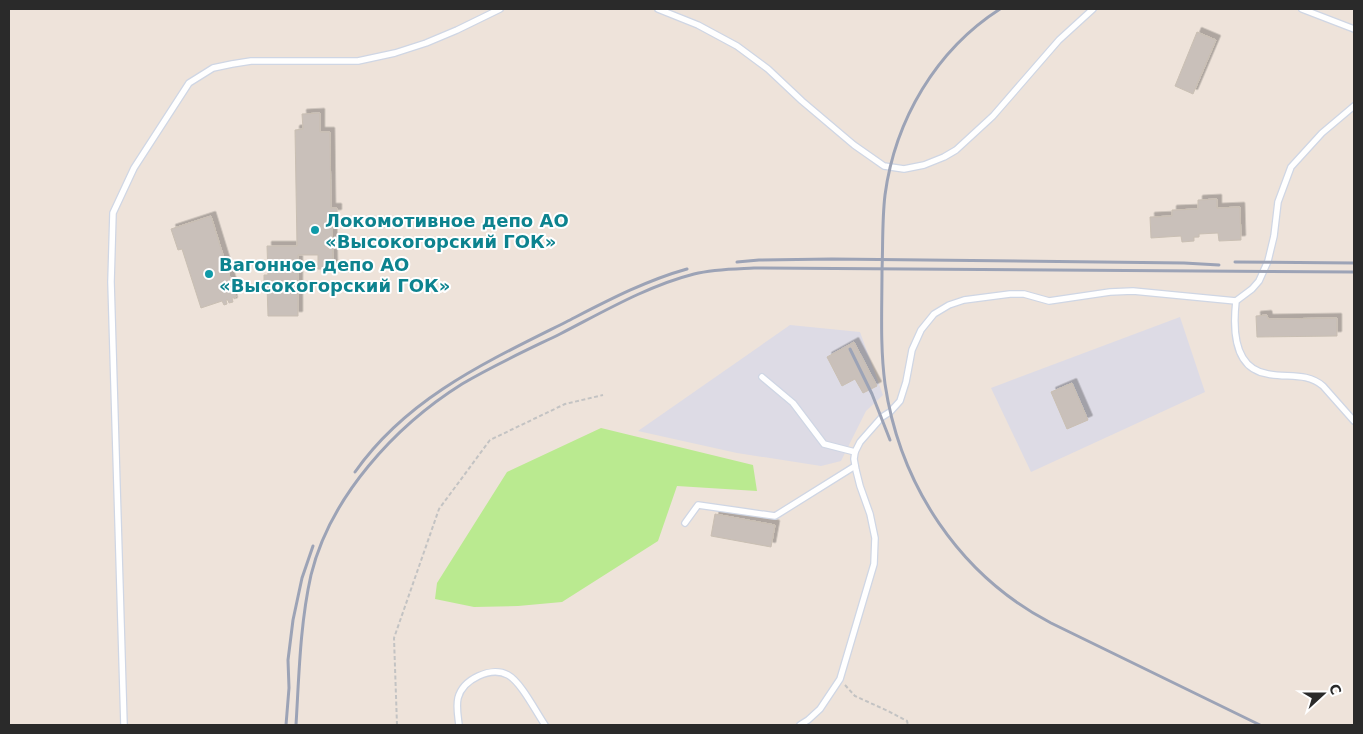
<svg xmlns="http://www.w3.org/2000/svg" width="1363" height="734" font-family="'DejaVu Sans',sans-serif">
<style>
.industrial{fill:#dddbe5}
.green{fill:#baea90}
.building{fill:#c9c0ba;stroke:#c9bfb3;filter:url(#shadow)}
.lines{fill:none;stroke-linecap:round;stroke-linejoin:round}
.service-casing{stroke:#cfd6e4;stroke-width:8}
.path{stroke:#c3c3c3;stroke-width:2;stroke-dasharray:4 2.5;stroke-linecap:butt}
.service{stroke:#fff;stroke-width:5.5}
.rail{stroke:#9ca3b6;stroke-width:3}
.culture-dot{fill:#0f9aa8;stroke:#fff;stroke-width:2}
.labels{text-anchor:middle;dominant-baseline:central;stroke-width:4;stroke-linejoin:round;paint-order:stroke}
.culture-label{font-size:18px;font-weight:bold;fill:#0d838f;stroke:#fff;text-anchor:start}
</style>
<defs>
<filter id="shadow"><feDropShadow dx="4.5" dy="-4.5" stdDeviation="0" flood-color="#0004"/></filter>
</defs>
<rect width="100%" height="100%" fill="#eee3da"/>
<!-- industrial -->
<g class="industrial">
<path d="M1180,317L1205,392L1031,472L991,388Z"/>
<path d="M790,325L860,332L883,395L866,411L841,461L821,466L737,453L638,431Z"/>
</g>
<!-- green -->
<path class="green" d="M601,428L753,465L757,491L677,486L658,541L562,602L518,606L474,607L435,599L437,583L507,472Z"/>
<!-- building -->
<g class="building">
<path d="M1197,32L1216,40L1193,94L1175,86Z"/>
<path d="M320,113V132H330L331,208H337V214H332L333,269H318V255H298V316H268L267,286H264V275H268L267,246H297L295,130L303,129L302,114Z"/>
<path d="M1217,199V208L1240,207L1241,240L1219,241L1218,233L1199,234V237H1194V241L1182,242L1181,236L1151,238L1150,217L1172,216V210L1198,209V200Z"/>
<path d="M211,216L236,297L232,298L233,302L229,303L228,300H226L227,304L224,305L222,301L201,308L182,249L178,250L171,229Z"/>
<path d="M1267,315L1268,319L1337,318V336L1257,337L1256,316Z"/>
<path d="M854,342L877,386L863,393L855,379L842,386L827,357Z"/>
<path d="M1072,383L1088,420L1067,429L1051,392Z"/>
<path d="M715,514L775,525L771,547L711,536Z"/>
</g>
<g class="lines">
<defs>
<g id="service">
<path d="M658,9L698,25L737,46L768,69L802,101L854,145L884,166L904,169L924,165L944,157L956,150L993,116L1059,40L1093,9"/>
<path d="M1302,9L1354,29"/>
<path d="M1354,106L1322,133L1291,167L1278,202L1274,236L1268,261L1259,281L1252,289L1236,301C1233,328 1233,369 1268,374C1287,378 1307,372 1323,386L1354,421"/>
<path d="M762,377L793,403L824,444L855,452"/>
<path d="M685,523L698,505L775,516L855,466"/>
<path d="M124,725L111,282L113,213L134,168L189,83L213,68L232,64L251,61H358L395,53L426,43L457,30L500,9"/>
<path d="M459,725C458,716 456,707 458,698C463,679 491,666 508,675C521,682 536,712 545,725"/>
<path d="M800,725L808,720L820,709L840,679L874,564L875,538L870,514L860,486L856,470L854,459L855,452L860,442L882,417L890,412L900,401L906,382L912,350L921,330L934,314L949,305L964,300L1010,294H1024L1049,301L1110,292L1133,291L1236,301"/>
</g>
</defs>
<!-- service casing -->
<use href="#service" class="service-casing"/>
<!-- path -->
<g class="path">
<path d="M845,685L855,696L888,711L907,721L908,725"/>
<path d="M397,725L394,638L439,509L490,440L565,404L603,395"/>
</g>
<!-- service -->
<use href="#service" class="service"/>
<!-- rail -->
<g class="rail">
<path d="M1000,9C936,50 895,120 885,195C882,220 883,246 882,271C882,308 880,347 885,384C900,485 959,575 1051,623L1260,725"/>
<path d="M737,262L759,260L832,259L1184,263L1219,265"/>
<path d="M1235,262L1354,263"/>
<path d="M850,349L872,394L890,440"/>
<path d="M355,472C407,398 486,362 566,322C605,302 644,281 687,269"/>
<path d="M286,725L289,688L288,660L293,620L302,578L313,546"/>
<path d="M296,725C299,676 300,624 311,575C330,497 395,426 462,384C494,365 527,350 560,334C603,312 647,286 694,274C714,269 734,269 754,268L1354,272"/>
</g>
</g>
<!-- markers -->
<g class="culture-dot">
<circle cx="315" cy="230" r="5"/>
<circle cx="209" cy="274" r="5"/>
</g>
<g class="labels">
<!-- culture labels -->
<g class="culture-label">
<text x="325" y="220">Локомотивное депо АО<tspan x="325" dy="21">«Высокогорский ГОК»</tspan></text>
<text x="219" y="264">Вагонное депо АО<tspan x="219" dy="21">«Высокогорский ГОК»</tspan></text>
</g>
</g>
<!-- border -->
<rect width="1363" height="734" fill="none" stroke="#2a2a2a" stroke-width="20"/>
<!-- north arrow -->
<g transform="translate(1323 694) rotate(69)" stroke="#ffffff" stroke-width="4" paint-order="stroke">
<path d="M0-4L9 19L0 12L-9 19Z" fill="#2a2a2a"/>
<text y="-8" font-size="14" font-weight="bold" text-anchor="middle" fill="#2a2a2a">С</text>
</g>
</svg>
